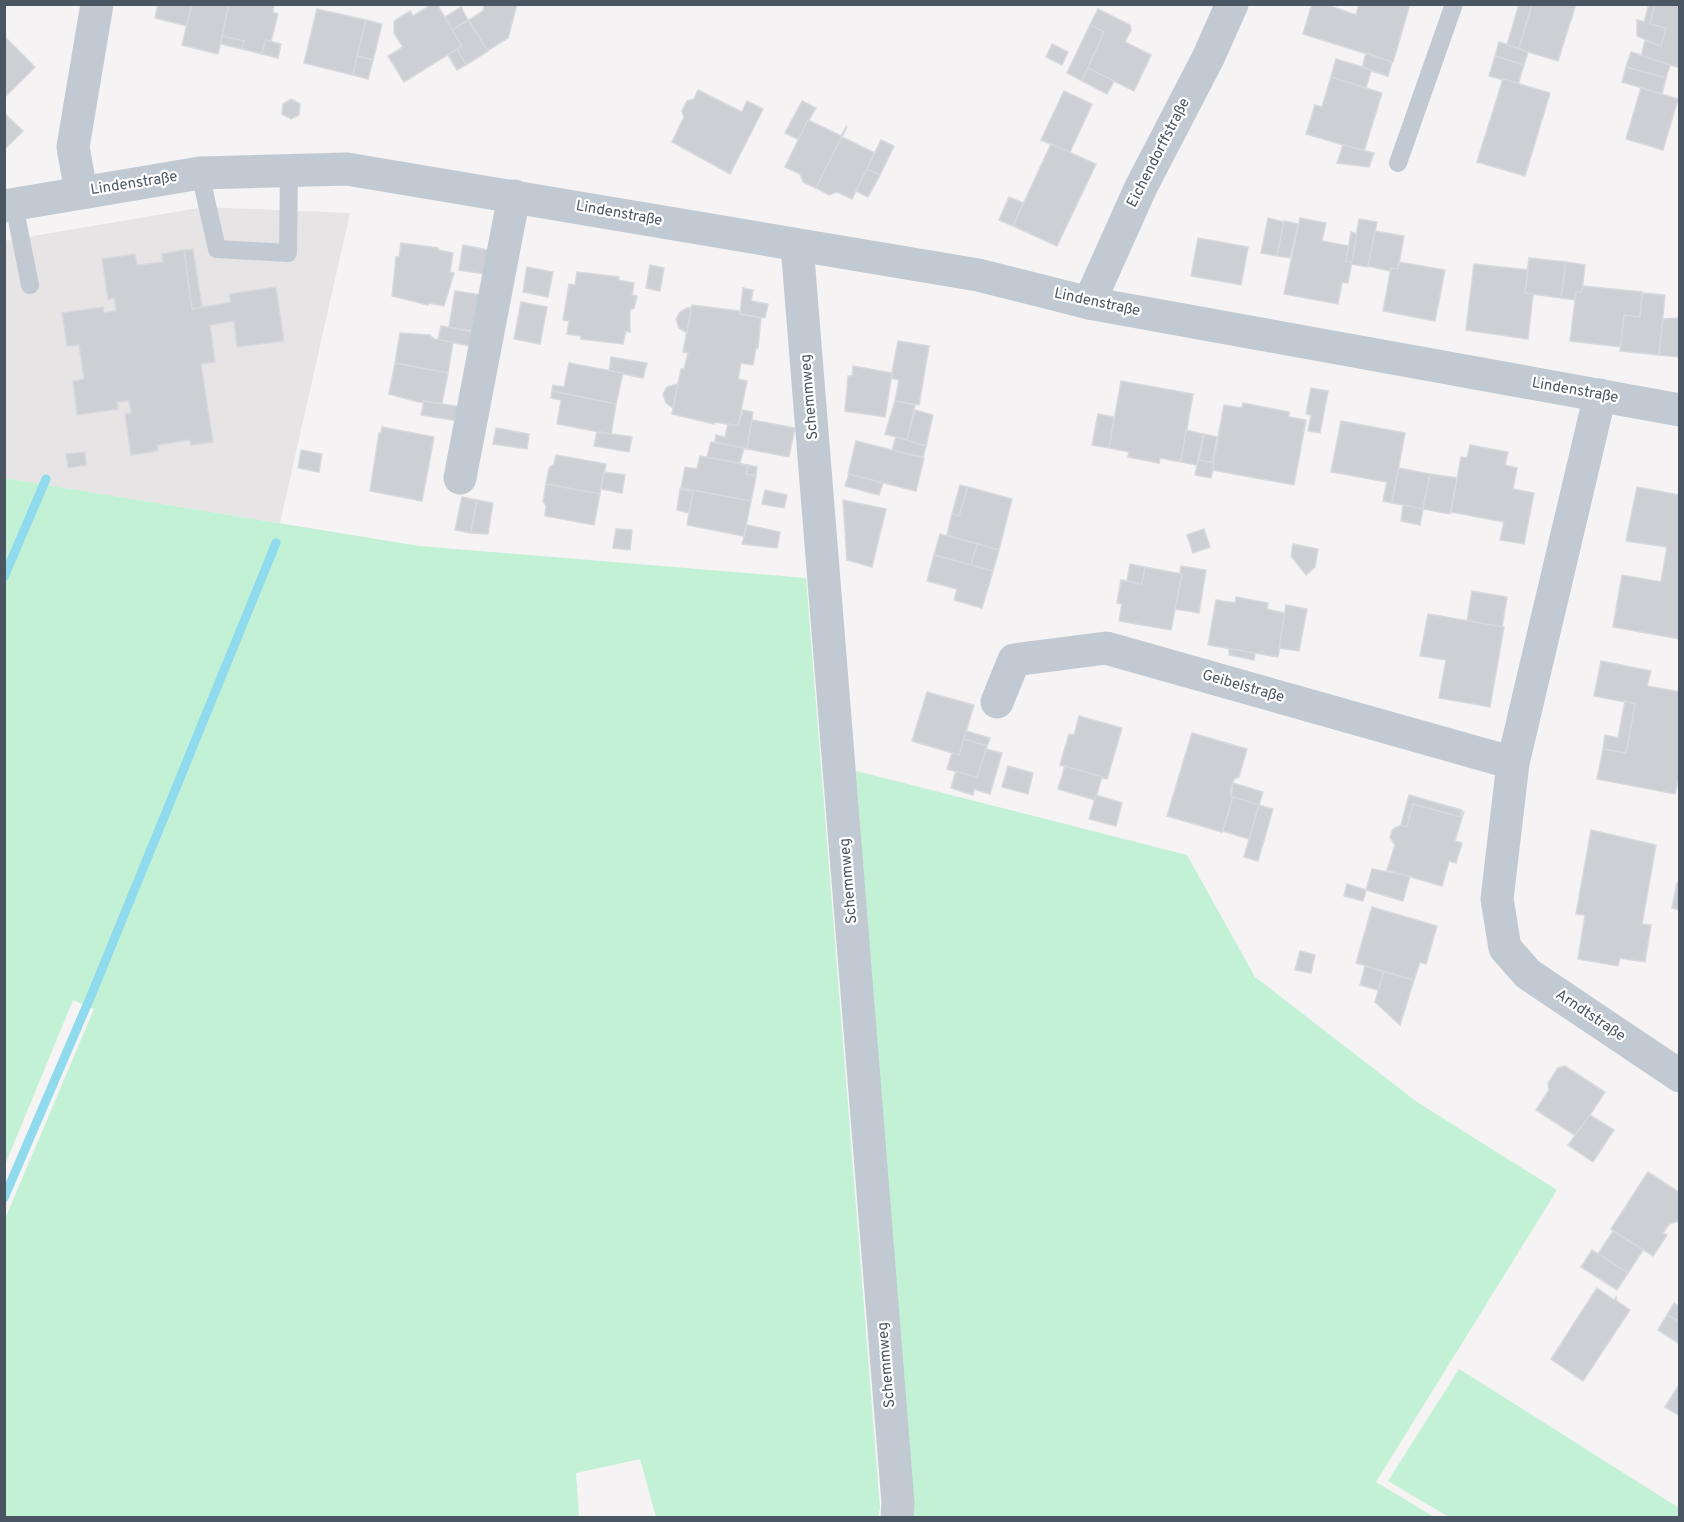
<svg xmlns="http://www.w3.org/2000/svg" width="1684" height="1522" font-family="Overpass,sans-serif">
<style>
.education{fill:#e6e4e5}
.green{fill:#c3f1d5}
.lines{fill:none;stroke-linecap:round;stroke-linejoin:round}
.stream{stroke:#90daee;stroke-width:9}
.building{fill:#cdcfd5;stroke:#d7d9de;stroke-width:1.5}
.lane{stroke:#c1cad2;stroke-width:18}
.street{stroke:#c1cad2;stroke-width:33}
.labels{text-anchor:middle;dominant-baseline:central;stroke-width:4.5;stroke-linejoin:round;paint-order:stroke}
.street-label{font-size:15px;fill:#4a5661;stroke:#fff}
</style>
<rect width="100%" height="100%" fill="#f5f3f3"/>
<!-- education -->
<path class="education" d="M204,207L350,213L280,523L5,478L4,241Z"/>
<!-- green -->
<g class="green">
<path d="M5,478L419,546L806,578L880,1508L878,1517H656L640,1459L576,1473L579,1517H5V1219L94,1009L73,1000L5,1165Z"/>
<path d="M856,771L1187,855L1255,977L1417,1102L1557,1190L1376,1482L1434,1517H913Z"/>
<path d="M1459,1369L1679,1508V1517H1449L1388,1481Z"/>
</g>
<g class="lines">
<!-- stream -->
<g class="stream">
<path d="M4,577L46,479"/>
<path d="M4,1198L93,991L276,543"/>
</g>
</g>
<!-- building -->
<g class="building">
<path d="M158,4H192L187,26L155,18Z"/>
<path d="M192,4H229L218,54L182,45Z"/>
<path d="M229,4H274L273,12L278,14L271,41L265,40L262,54L242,49L244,41L222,36Z"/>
<path d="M432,4H437L462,46L404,82L388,56L403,47L394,33V21L410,11L413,16Z"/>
<path d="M485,4H517L508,38L487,51L469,20L483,11Z"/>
<path d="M1312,4H1324L1356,15L1359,4H1410L1393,62L1303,34Z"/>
<path d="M1519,4H1532L1519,48L1507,45Z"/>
<path d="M1532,4H1576L1558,61L1519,49Z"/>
<path d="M1649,4H1655L1650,24L1666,28L1661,46L1637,36V20L1644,22Z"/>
<path d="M1655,4L1680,5V68L1641,56L1645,41L1661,46L1666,28L1650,24Z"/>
<path d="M461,7L468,20L452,30L445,17Z"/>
<path d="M317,9L366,20L353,75L304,63Z"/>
<path d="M1098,9L1130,25L1131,30L1125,42L1151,55L1134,91L1087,68L1104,32L1090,25Z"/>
<path d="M366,20L382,24L373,60L357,56Z"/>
<path d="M468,20L488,51L466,65L457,49L462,46L452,30Z"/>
<path d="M1090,25L1104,32L1082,81L1067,73Z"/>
<path d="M222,36L244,41L242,49L221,44Z"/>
<path d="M6,38L35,67L4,98V39Z"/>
<path d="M265,40L281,44L278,58L262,54Z"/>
<path d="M1499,42L1528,52L1524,65L1495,56Z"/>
<path d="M1052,44L1068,52L1062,65L1046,57Z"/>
<path d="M457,49L466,65L457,70L448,55Z"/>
<path d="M1631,52L1670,65L1666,78L1626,67Z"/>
<path d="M1366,53L1392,62L1388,76L1362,68Z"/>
<path d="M357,56L373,60L368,79L353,75Z"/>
<path d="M1495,56L1524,65L1518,84L1489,76Z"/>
<path d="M1336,59L1362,67L1388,76L1371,71L1366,88L1331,77Z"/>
<path d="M1626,67L1666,78L1662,94L1622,82Z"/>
<path d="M1088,68L1114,81L1107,94L1082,81Z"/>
<path d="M1331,77L1382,93L1364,151L1306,134L1315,105L1322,107Z"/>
<path d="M1503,79L1550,93L1525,176L1477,162Z"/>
<path d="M1641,88L1678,99L1663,150L1626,139Z"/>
<path d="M698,90L742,112L747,101L763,109L730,174L672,142L684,117L682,111L687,101L694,99Z"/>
<path d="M1064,91L1092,104L1070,152L1041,140Z"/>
<path d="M291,99L300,104L299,115L291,119L282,114L283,104Z"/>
<path d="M802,101L816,108L798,139L785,133Z"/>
<path d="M4,113L23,131L4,150Z"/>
<path d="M808,120L841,136L847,126L816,188L803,182L800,174L785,167Z"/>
<path d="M847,126L842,137L875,153L852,199L837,192L829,195L816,188Z"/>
<path d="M881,140L894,146L880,175L867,169Z"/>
<path d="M1051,144L1096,164L1057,246L1013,226Z"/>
<path d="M1343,145L1374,153L1369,167L1337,163Z"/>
<path d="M867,169L880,175L868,197L856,191Z"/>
<path d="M1009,197L1023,203L1013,226L999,220Z"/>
<path d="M1268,218L1284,222L1277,256L1261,253Z"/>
<path d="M1300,218L1326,223L1322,241L1349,246L1346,261L1352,262L1348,283L1342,282L1338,304L1284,294Z"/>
<path d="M1359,219L1377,222L1368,267L1351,264Z"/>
<path d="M1284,221L1298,224L1290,258L1277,256Z"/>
<path d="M1375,231L1404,236L1398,269L1391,268L1390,271L1368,266Z"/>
<path d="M1351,232L1357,234L1352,262L1346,261Z"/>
<path d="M1198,238L1248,247L1241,285L1191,276Z"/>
<path d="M401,243L438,248V250L453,253L450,272L454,273L444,306L428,303V305L392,296L396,257H399Z"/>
<path d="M463,245L489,250L485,274L459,270Z"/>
<path d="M193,249L202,307L192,309L184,250Z"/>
<path d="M184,250L192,309L231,302L229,294L276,287L284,341L237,347L234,321L210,325L215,362L201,364L213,442L191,445L190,440L157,445L158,451L131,455L125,414L131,413L129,401L117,402L118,409L77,415L73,381L84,379L79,345L67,346L62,313L103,307L104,313L116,311L114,298L108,300L102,259L135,254L137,265L163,262L162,254Z"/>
<path d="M1529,258L1566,262L1561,298L1525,293Z"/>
<path d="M1399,262L1445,270L1435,321L1383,311L1391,268L1398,269Z"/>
<path d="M1566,262L1585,265L1582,292H1576L1575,300L1561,298Z"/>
<path d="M1474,264L1528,270L1525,293L1533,294L1528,339L1466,330Z"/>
<path d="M650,265L664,268L660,291L646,288Z"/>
<path d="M527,267L553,272L548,297L523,292Z"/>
<path d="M577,272L619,277L618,280L634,283L632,295L637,296L634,308L630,310V332L626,331L623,344L581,339V336L567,334L569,321L563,320L569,284L575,285Z"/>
<path d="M1583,286L1642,292L1640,317L1624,315L1621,347L1570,341L1576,292H1582Z"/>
<path d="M743,288L753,290L751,301L768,304L765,318L740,314Z"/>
<path d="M455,291L481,295L475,331L449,327Z"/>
<path d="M1642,293L1665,295L1659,355L1620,351L1624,315L1640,317Z"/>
<path d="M521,302L547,307L540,344L514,339Z"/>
<path d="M692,305L739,311L740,314L761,318L758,348H756L753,365L741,363L738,379L747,381L738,426L714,422V424L672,414L681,369H684L688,353L683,352Z"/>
<path d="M687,308H691L687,333L679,328L676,319L680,312Z"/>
<path d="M1680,318V357L1659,355L1663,319Z"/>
<path d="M441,326L478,333L476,347L438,340Z"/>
<path d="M400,333L430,335L434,339L453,342L448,373L395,363Z"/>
<path d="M898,341L929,346L919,405L895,401L899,380L891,378Z"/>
<path d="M611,357L647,363L643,378L609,371Z"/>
<path d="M395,363L448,373L442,403L418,402L389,394Z"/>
<path d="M569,363L623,373L616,404L552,391L553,385L564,387Z"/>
<path d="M853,366L892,373L885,417L845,411L848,376H852Z"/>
<path d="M1121,381L1193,394L1181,462L1160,458L1159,463L1128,457L1129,452L1109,448Z"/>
<path d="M678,384L673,408L666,403L663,394L667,387Z"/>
<path d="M1311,388L1328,391L1320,433L1308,431L1311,415L1306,414Z"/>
<path d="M552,391L616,404L611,434L557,424L561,400L551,398Z"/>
<path d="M424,401L461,407L458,421L421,415Z"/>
<path d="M895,401L915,405L907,440L885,434Z"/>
<path d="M1243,403L1289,412V417L1306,420L1294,485L1212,470L1224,405L1242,408Z"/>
<path d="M743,410L753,412L747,449L715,442L716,435L725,437L728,424L738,426Z"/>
<path d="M915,410L933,415L926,446L907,441Z"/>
<path d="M1098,414L1114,417L1109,448L1092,445Z"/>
<path d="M752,420L795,428L789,457L747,449Z"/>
<path d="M1341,421L1405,433L1392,503L1383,501L1387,482L1331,472Z"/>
<path d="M382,427L434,437L422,501L370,491L379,433H381Z"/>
<path d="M496,428L529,434L527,449L493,444Z"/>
<path d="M1186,430L1203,434L1197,465L1181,462Z"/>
<path d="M597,432L632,437L629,452L594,446Z"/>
<path d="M1204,434L1217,437L1212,463L1199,460Z"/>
<path d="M896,437L926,446L923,457L892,450Z"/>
<path d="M856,441L924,458L916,491L848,474Z"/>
<path d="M711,442L744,448L740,463L707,457Z"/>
<path d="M1470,445L1508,452L1505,465L1517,468L1513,489L1534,493L1524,544L1500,540L1504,522L1451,512L1461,457L1467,458Z"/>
<path d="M301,450L322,454L319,472L298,468Z"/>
<path d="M85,452L86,465L68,468L66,454Z"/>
<path d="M556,455L606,464L600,494L546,484L549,468L554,464Z"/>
<path d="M700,456L748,465L746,474L756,476L751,501L681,488L685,467L697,469Z"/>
<path d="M1198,460L1214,463L1211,478L1195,475Z"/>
<path d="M748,465L757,467L756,476L746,474Z"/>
<path d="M1399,468L1430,474L1423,509L1392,503Z"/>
<path d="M604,472L625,475L622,493L601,489Z"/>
<path d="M849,474L883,483L879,495L845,486Z"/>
<path d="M1430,474L1457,478L1450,514L1423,509Z"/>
<path d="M546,484L600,494L594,525L545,516L546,506L543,501Z"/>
<path d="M960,485L968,487L959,516L952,514Z"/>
<path d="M968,487L1012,499L999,550L947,535L952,514L959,516Z"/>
<path d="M1637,487L1680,495V639L1613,627L1622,575L1661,582L1667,547L1626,541Z"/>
<path d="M681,488L751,501L744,536L687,525L693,492Z"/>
<path d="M680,489L693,492L689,513L677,510Z"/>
<path d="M765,490L787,495L784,508L762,504Z"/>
<path d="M462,497L477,500L471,533L455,530Z"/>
<path d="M477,500L493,503L488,534L471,533Z"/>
<path d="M843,500L886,509L872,567L847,560Z"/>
<path d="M1403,505L1423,509L1420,525L1401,521Z"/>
<path d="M747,525L780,532L777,548L742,544Z"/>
<path d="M616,529L632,530L630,550L613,548Z"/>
<path d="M1204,529L1210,547L1193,553L1187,535Z"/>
<path d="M940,534L977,544L971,565L934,555Z"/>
<path d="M977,544L999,550L993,571L971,565Z"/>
<path d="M1293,544L1318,549L1315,567L1306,575L1291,556Z"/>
<path d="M934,555L993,571L982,608L954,600L957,589L927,581Z"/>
<path d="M1130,564L1145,567L1142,584L1127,581Z"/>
<path d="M1181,566L1206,570L1199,613L1175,609Z"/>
<path d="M1145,567L1182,574L1171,630L1119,621L1122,604L1117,603L1121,580L1142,584Z"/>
<path d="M1472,591L1507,597L1502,627L1467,621Z"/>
<path d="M1236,597L1268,603L1267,609L1285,613L1278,657L1208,645L1216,600L1235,603Z"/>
<path d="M1286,605L1307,609L1299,651L1279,648Z"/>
<path d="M1428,614L1504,627L1490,707L1439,698L1446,660L1420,656Z"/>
<path d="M1229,649L1255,653L1254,660L1229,655Z"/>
<path d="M1601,661L1651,671L1647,686L1680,692V771L1675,794L1597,779L1603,749L1626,753L1635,704L1594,696Z"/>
<path d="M927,692L974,705L959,755L912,741Z"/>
<path d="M1625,701L1635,704L1626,753L1603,749L1605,735L1618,738Z"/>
<path d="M1079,716L1122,728L1107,779L1060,765L1069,734L1074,735Z"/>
<path d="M966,731L990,738L987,746L964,739Z"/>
<path d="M1192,733L1247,749L1239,777L1234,779L1230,791L1233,797L1222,832L1167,816Z"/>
<path d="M964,739L987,746L977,778L947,769L952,753L959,755Z"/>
<path d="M986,749L1002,753L990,794L974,789L973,795L951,788L956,771L977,778Z"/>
<path d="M1008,766L1033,773L1028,794L1002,787Z"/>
<path d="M1065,766L1102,777L1095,800L1058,789Z"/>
<path d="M1233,783L1263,792L1259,805L1231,797Z"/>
<path d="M1096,795L1122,803L1116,826L1089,819Z"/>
<path d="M1409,795L1462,810L1460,817L1413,804L1407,827L1401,825Z"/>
<path d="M1233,797L1259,805L1249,839L1223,831Z"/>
<path d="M1413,804L1460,817L1464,811L1455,841L1462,843L1456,863L1449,861L1442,886L1387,870L1395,845L1390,837L1393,829L1401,825L1407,827Z"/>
<path d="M1259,805L1273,809L1258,861L1244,857Z"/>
<path d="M1591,830L1656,845L1642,924L1651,925L1645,962L1620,958L1618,966L1578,959L1585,915L1576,914Z"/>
<path d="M1372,869L1410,876L1403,901L1366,890Z"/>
<path d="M1677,883L1680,884V910L1672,908Z"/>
<path d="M1347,884L1366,890L1363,901L1344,896Z"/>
<path d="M1372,907L1437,926L1426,964L1420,962L1414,980L1356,963Z"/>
<path d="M1300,951L1315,955L1311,973L1295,970Z"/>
<path d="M1365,966L1384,972L1378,990L1360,985Z"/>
<path d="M1384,972L1414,980L1400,1025L1375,1002Z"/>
<path d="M1565,1066L1605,1092L1576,1136L1536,1110L1549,1090L1548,1083L1558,1068Z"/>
<path d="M1590,1115L1614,1130L1593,1162L1568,1145Z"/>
<path d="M1648,1172L1680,1193V1221L1669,1224L1663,1233L1667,1235L1653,1256L1611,1229Z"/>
<path d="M1613,1231L1643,1250L1628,1273L1598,1254Z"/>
<path d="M1592,1250L1628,1273L1617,1290L1581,1267Z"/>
<path d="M1597,1288L1614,1300L1616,1297L1617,1301L1630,1310L1583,1381L1551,1359Z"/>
<path d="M1674,1303L1680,1307V1322L1667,1315Z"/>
<path d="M1667,1315L1680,1322L1678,1343L1658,1330Z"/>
<path d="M1680,1383V1416L1665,1407Z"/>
</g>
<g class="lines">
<!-- lane -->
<g class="lane">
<path d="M1398,163L1454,4"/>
<path d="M200,173L217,249L288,253L289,171"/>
<path d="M14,205L30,285"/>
</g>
<!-- street -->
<g class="street">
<path d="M81,192L73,147L97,4"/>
<path d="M4,206L200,173L347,169L978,275L1089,303L1680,410"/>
<path d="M797,245L898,1503L897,1518"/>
<path d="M1089,303L1141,187L1208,58L1232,4"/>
<path d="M1600,395L1513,763L1497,899L1505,948L1528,974L1680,1076"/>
<path d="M460,478L514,196"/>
<path d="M997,702L1014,660L1106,648L1513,763"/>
</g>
</g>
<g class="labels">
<!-- street labels -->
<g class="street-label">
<text transform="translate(1159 153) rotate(-63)">Eichendorffstraße</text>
<text transform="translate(134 184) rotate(-9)">Lindenstraße</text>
<text transform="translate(619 214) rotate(10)">Lindenstraße</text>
<text transform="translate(1097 303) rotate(12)">Lindenstraße</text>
<text transform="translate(1575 391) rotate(10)">Lindenstraße</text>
<text transform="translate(810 397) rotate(-95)">Schemmweg</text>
<text transform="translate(1243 687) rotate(16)">Geibelstraße</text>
<text transform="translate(849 881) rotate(-95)">Schemmweg</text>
<text transform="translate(1590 1016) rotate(34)">Arndtstraße</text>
<text transform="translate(887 1365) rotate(-95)">Schemmweg</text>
</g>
</g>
<!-- border -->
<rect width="1684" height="1522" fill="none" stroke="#4a5661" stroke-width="12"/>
</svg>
